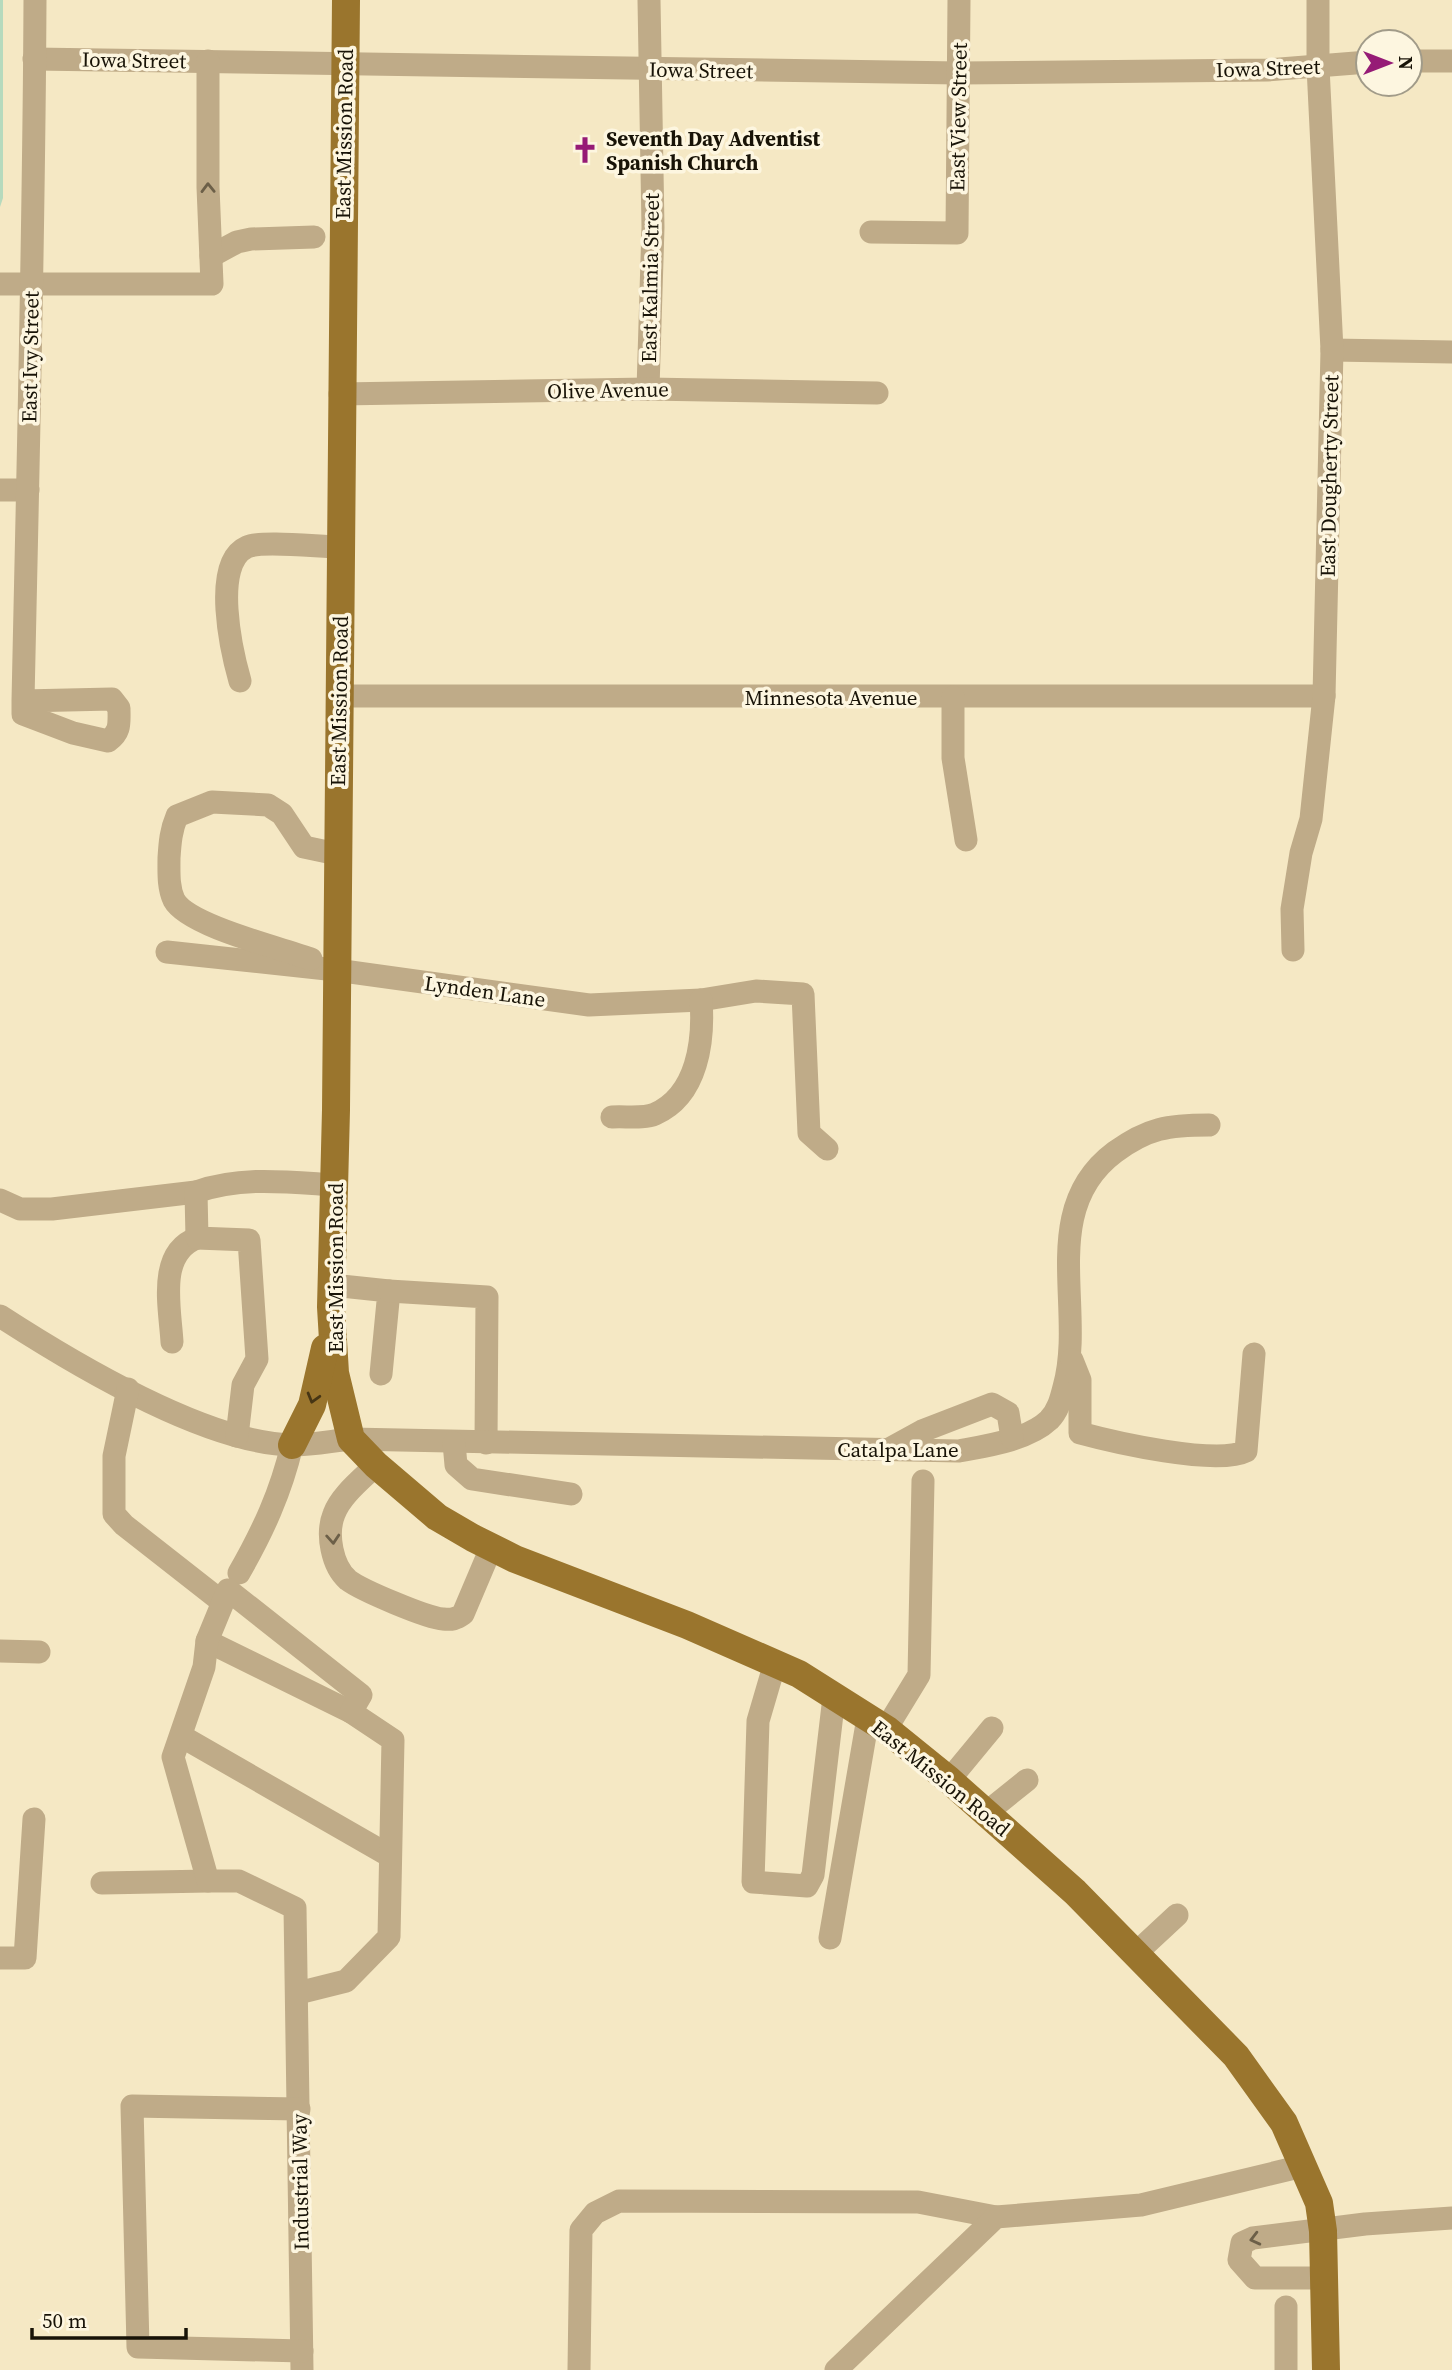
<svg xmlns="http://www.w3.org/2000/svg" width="1452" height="2370" font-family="'Source Serif 4',serif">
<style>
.green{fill:#b6dabd}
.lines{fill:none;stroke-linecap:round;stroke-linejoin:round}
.minor{stroke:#bfab88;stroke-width:23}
.major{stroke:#9a752d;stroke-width:28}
.oneway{stroke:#6c5f48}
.oneway2{stroke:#463514}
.labels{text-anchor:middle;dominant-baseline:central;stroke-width:7;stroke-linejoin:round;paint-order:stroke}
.street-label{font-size:21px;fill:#181307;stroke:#fdf6e0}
.poi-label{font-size:21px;font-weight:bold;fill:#181307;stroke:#fdf6e0;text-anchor:start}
</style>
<rect width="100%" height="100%" fill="#f5e8c4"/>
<!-- green -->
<path class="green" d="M0,0H3V198L0,207Z"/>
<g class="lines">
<!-- minor -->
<g class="minor">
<path d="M34,59L959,73L1267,70L1368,62"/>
<path d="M1410,61H1452"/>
<path d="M871,232L957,233L959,0"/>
<path d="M211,256L237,242L251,239L314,237"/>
<path d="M0,284H212L208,187V61"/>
<path d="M1332,350L1452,352"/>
<path d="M648,389L653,227L649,0"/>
<path d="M340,394L648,389L877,393"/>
<path d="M0,490H28"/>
<path d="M240,681C232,653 211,563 247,547C262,540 320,547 340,547"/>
<path d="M339,696H1324"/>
<path d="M953,697V758L966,840"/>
<path d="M23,701L112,699L119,708C119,723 121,732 108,741L73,733L23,714V701C28,467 34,234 35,0"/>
<path d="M1293,950L1292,909L1301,853L1311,819L1324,696L1332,350L1318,67V0"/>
<path d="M167,952L336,970L589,1005L701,1000L756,991L803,994L809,1133L827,1149"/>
<path d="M311,959C281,948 188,926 174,900C168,887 169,872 169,858C170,842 171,830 177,816L212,802L268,805L282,814L304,847L337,854"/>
<path d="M612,1117C625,1116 644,1119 655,1114C698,1095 704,1040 701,1000"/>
<path d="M0,1200L20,1209H52L196,1192"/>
<path d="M332,1285L389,1291L381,1374"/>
<path d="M389,1291L487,1297L486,1443"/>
<path d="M0,1316C71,1362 207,1444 293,1445C312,1445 332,1441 351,1439L959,1451C986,1446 1028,1440 1049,1420C1058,1411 1061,1399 1064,1387C1086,1309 1037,1210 1115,1152C1148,1128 1168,1125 1209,1125"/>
<path d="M172,1342C170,1307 157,1253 197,1238"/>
<path d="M1072,1360L1080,1380V1433C1113,1442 1217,1466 1246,1451L1254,1354"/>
<path d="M128,1389L114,1456V1514L124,1525L221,1601"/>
<path d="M237,1436L243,1385L257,1359L249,1240L197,1238L196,1192C241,1176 287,1182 334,1185"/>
<path d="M454,1443L456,1465L472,1479L571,1494"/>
<path d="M891,1448L922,1431L992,1404L1008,1413L1012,1438"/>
<path d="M376,1465C362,1479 341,1495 334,1514C326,1534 332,1566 348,1580C361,1590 427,1618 443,1619C452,1620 456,1619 463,1614L491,1548"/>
<path d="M239,1573C263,1531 281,1492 292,1445"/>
<path d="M207,1641L351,1712"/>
<path d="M0,1651L39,1652"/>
<path d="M775,1663L758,1721L753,1882L807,1886L813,1875L834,1697"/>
<path d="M886,1729L919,1675L923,1481"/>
<path d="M181,1736L390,1856"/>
<path d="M949,1780L992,1728"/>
<path d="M986,1813L1027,1780"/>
<path d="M102,1883L208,1881"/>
<path d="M830,1938L868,1718"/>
<path d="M1135,1954L1177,1915"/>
<path d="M0,1958H25L34,1819"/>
<path d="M298,1993L346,1981L389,1937L393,1740L351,1712L361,1695L228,1590L207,1641L204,1667L173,1757L208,1881H239L295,1908L302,2370"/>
<path d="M299,2109L132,2106L138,2347L302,2351"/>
<path d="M1324,2278H1255L1239,2260L1242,2243L1253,2238L1365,2224L1452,2218"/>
<path d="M1286,2307V2370"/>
<path d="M579,2370L581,2230L595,2213L619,2201L918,2202L996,2217"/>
<path d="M836,2370L996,2217L1141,2205L1303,2166"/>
</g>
<!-- major -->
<g class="major">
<path d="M346,0L336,1110L331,1307L335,1373L351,1439L376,1465L437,1517L473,1538L515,1559L687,1625L799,1674L886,1729L949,1780L1075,1892L1236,2056L1284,2123L1319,2203L1323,2231L1326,2370"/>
<path d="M292,1445L312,1405L325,1348"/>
</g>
</g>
<!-- one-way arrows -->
<defs><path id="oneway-chevron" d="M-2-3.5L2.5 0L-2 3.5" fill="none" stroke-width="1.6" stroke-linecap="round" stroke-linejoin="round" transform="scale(1.75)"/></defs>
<g class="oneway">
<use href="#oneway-chevron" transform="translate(208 188) rotate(-91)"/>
<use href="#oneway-chevron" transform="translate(333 1539) rotate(86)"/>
<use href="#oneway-chevron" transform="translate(1255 2239) rotate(166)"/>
</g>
<use class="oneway2" href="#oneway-chevron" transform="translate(313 1398) rotate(106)"/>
<!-- icons -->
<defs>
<symbol id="church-bare" viewBox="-9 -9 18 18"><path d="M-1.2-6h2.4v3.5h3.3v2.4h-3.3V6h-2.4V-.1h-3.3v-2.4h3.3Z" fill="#961b76" stroke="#fdf6e0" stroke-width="2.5" paint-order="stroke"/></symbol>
</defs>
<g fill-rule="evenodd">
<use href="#church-bare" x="566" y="131" width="38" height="38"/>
</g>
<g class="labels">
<!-- street labels -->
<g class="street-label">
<text transform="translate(134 60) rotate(1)">Iowa Street</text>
<text transform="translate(1268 68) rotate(-2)">Iowa Street</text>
<text transform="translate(701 70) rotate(1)">Iowa Street</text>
<text transform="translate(958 117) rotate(-89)">East View Street</text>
<text transform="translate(344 134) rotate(-89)">East Mission Road</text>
<text transform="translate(650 278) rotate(-89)">East Kalmia Street</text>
<text transform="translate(30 357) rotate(-89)">East Ivy Street</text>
<text transform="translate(608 390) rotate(-1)">Olive Avenue</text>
<text transform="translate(1329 476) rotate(-89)">East Dougherty Street</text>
<text x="831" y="697">Minnesota Avenue</text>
<text transform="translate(339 701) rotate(-89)">East Mission Road</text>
<text transform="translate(485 991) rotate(8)">Lynden Lane</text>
<text transform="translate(335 1268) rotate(-90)">East Mission Road</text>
<text x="898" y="1449">Catalpa Lane</text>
<text transform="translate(941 1778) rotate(39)">East Mission Road</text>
<text transform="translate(300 2182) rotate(-91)">Industrial Way</text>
</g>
<!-- poi labels -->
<g class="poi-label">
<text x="606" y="138">Seventh Day Adventist<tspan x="606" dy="24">Spanish Church</tspan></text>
</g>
</g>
<!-- north arrow -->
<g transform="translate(1389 63) rotate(90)"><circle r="33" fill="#fdf6e0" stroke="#a19b89" stroke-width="2"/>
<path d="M0-5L12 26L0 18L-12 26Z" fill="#961b76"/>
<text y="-10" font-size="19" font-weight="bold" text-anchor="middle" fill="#181307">N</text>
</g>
<!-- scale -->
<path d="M32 2328v10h154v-10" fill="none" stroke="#181307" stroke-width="3.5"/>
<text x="42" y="2328" font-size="21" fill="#181307" stroke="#fdf6e0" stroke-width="5" paint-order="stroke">50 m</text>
</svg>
